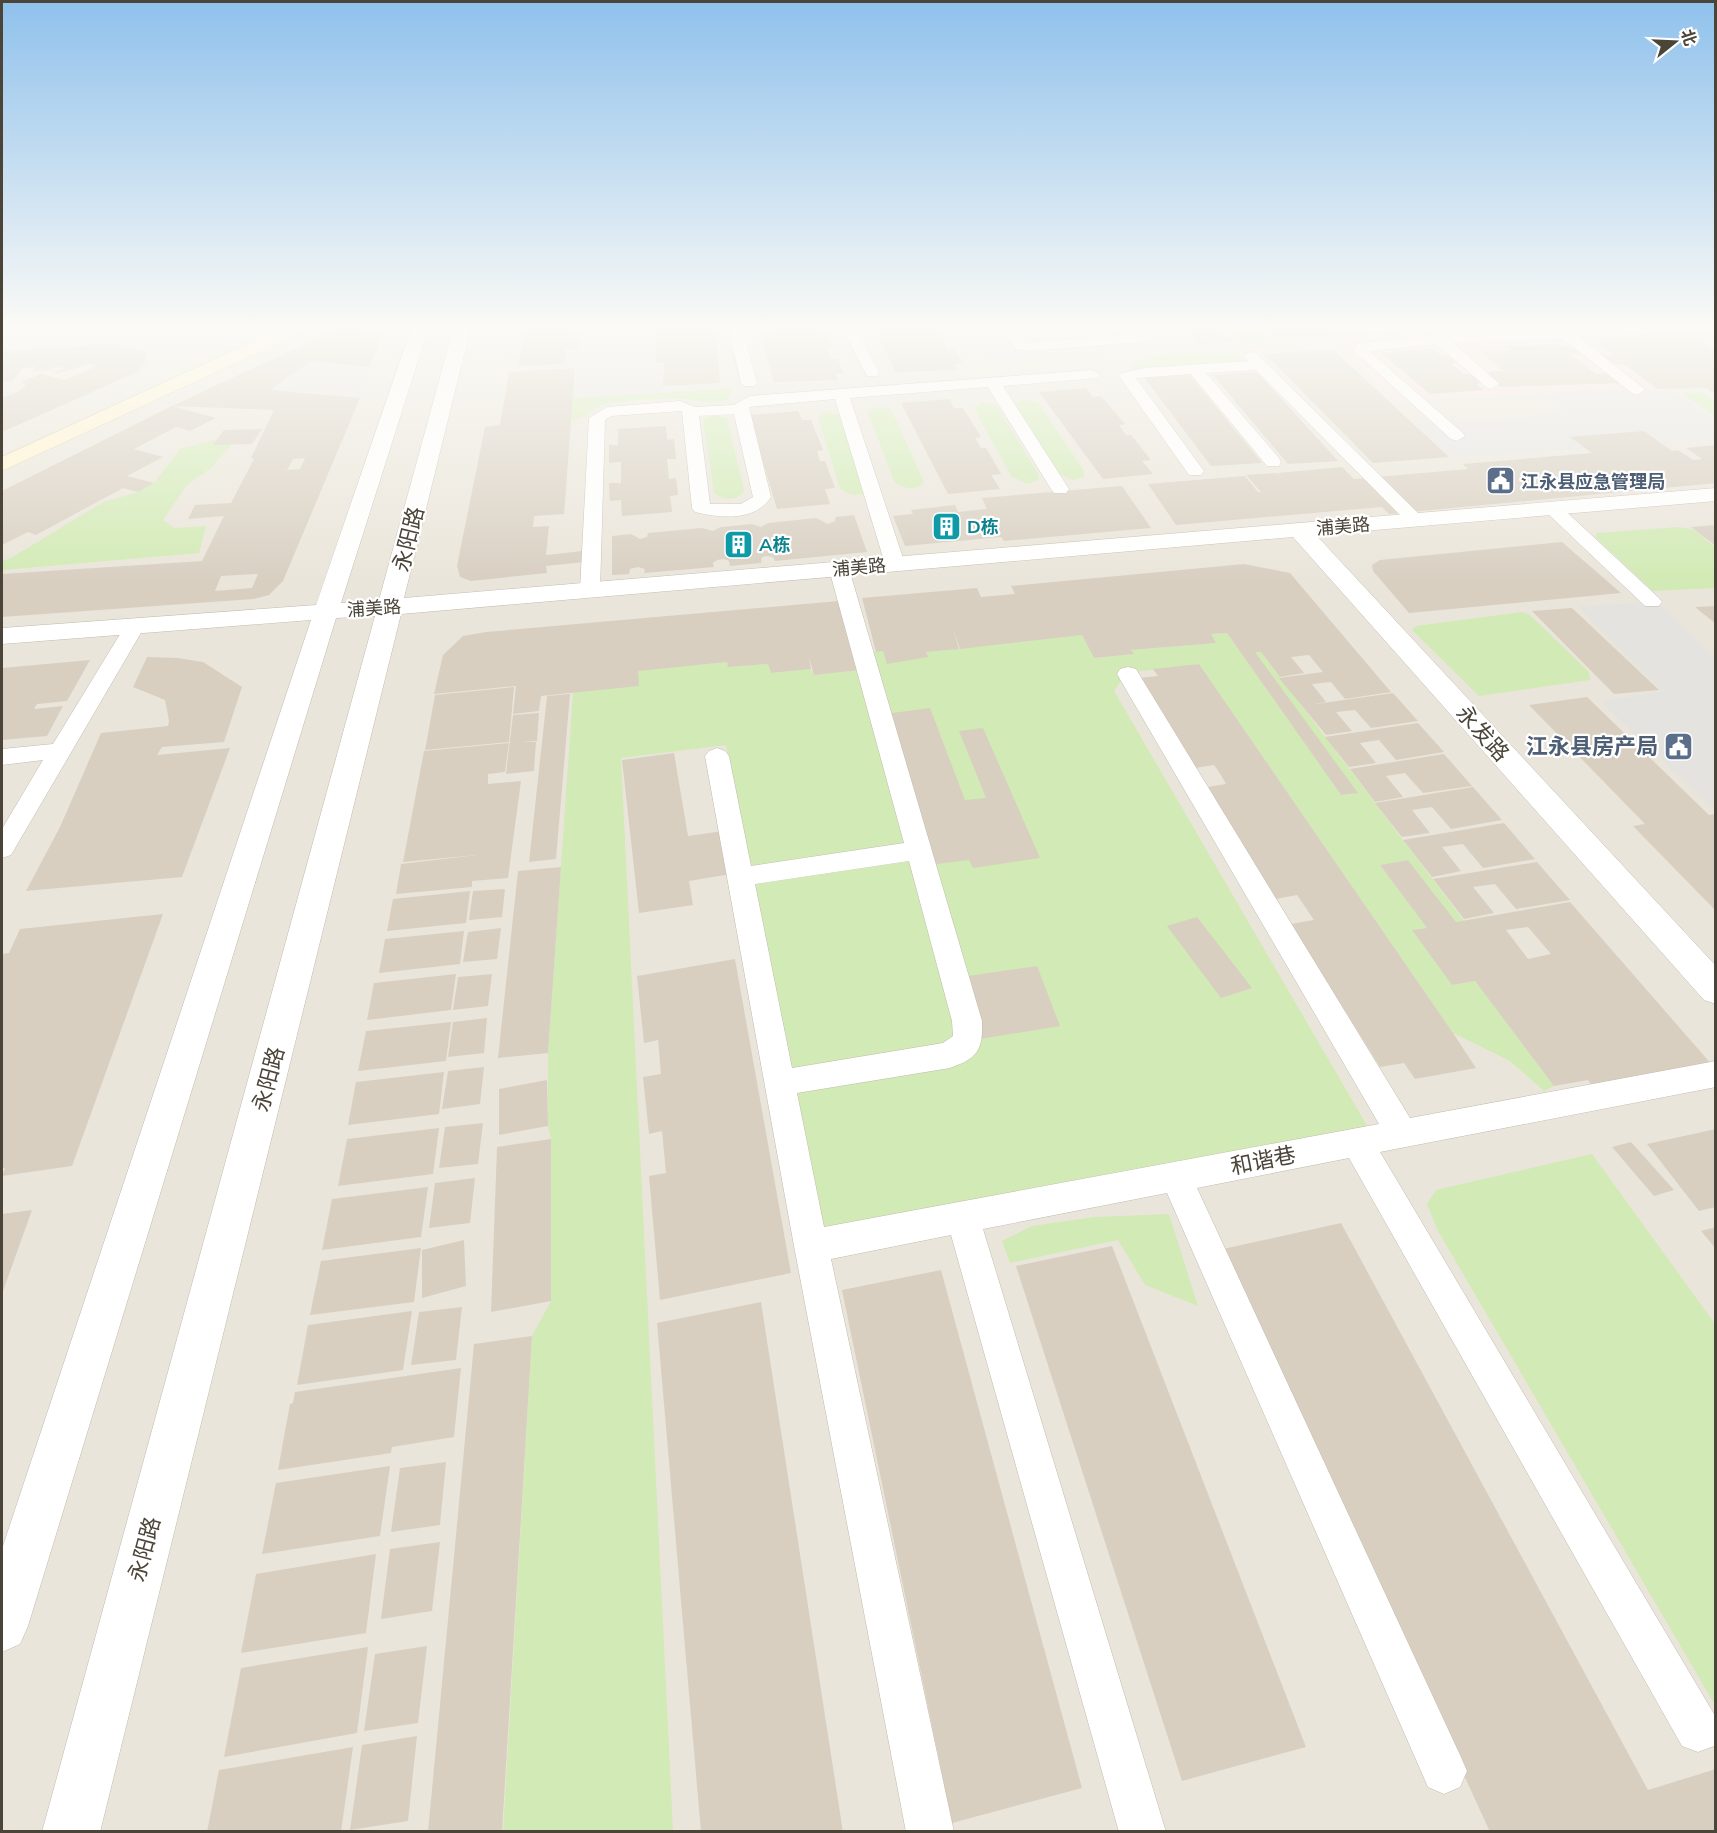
<svg xmlns="http://www.w3.org/2000/svg" width="1717" height="1833" font-family="Mulish,'Noto Sans SC',sans-serif">
<style>
.residential{fill:#eae5da}
.medical{fill:#f6e3e0}
.green{fill:#d2eab5}
.parking{fill:#e5e3e0}
.building{fill:#d8cfc1;fill-rule:evenodd}
.lines{fill:none;stroke-linecap:round;stroke-linejoin:round}
.service-casing{stroke:#c2bbae;stroke-width:1}
.minor-casing{stroke:#c2bbae;stroke-width:1}
.secondary-casing{stroke:#d6c79b;stroke-width:1}
.service{fill:#fff;fill-rule:evenodd}
.minor{fill:#fff;fill-rule:evenodd}
.secondary{fill:#fff3cd;fill-rule:evenodd}
.labels{text-anchor:middle;dominant-baseline:central;stroke-width:4.5;stroke-linejoin:round;paint-order:stroke}
.far-service-label{font-size:18px;font-weight:bold;fill:#4e5e75;stroke:#fff;text-anchor:start}
.far-culture-label{font-size:18px;font-weight:bold;fill:#0d838f;stroke:#fff;text-anchor:start}
.far-street-label{font-size:18px;fill:#4b4439;stroke:#fff}
.street-label{font-size:22px;fill:#4b4439;stroke:#fff}
.service-label{font-size:22px;font-weight:bold;fill:#4e5e75;stroke:#fff;text-anchor:end}
</style>
<rect width="100%" height="100%" fill="#f6f3ec"/>
<!-- residential -->
<rect class="residential" x="2" y="326" width="1713" height="1505"/>
<!-- medical -->
<path class="medical" d="M1581,326H1715V395L1705,388L1657,389L1538,393L1397,402L1329,339Z"/>
<!-- green -->
<g class="green">
<path d="M1224,326H1256L1273,341L1243,344Z"/>
<path d="M1193,352H1236L1244,359L1243,364L1132,372L1130,364L1154,356Z"/>
<path d="M732,388L727,400C711,405 700,401 685,399C666,398 627,400 609,403C593,406 586,419 571,421L573,398Z"/>
<path d="M1701,392L1715,401V416L1681,393Z"/>
<path d="M1023,400L1038,402L1084,471V477L1073,480L1056,473L1016,405L1017,402Z"/>
<path d="M982,403L996,405L1039,475L1038,480L1027,484L1011,476L974,408Z"/>
<path d="M876,407L891,409L923,480L922,485C911,491 903,488 894,481L868,412Z"/>
<path d="M827,412L842,415L867,492C856,497 849,495 840,488L818,417Z"/>
<path d="M713,415L727,418L744,490L741,495C730,501 723,500 714,492L703,420Z"/>
<path d="M221,438L233,443L211,468L187,485L163,520L174,528L206,526L199,553L2,570V561L11,558L103,502L138,492L154,483L180,449Z"/>
<path d="M1678,527L1693,529L1715,547V588L1653,591L1595,537L1597,533Z"/>
<path d="M1522,612L1530,615L1589,672L1590,680L1479,696L1412,630L1416,626Z"/>
<path d="M1227,633L1341,795L1357,793L1255,652H1261L1464,921L1456,922L1408,860L1380,865L1427,928L1412,930L1452,985L1475,981L1554,1086L1544,1091L1510,1061L1453,1033L1199,664L1134,672L1123,678L1114,691L1373,1136L817,1240L726,745L621,758L673,1831L503,1832L532,1336L551,1301V1139L548,1126V1053L573,693L638,670L727,662L729,667L768,664L771,673L811,669L814,675L860,670L854,654L912,648L917,653L1082,635L1094,658L1133,654L1131,650L1215,643L1211,634Z"/>
<path d="M1592,1154L1715,1324V1705L1438,1231L1427,1204L1436,1190Z"/>
<path d="M1169,1214L1198,1306L1145,1285L1118,1240L1010,1263L1002,1241L1032,1226L1094,1217Z"/>
</g>
<!-- parking -->
<g class="parking">
<path d="M568,326H655L656,363H664L663,386L658,393L573,398L575,369H563L566,349H577L579,333L567,334Z"/>
<path d="M970,326H1116L1136,349L993,361Z"/>
<path d="M311,361L370,367L360,398L270,390Z"/>
<path d="M1671,389L1715,419V440L1450,457L1416,424L1564,414L1538,393Z"/>
<path d="M1657,602L1715,658V810L1601,702L1662,691L1578,606Z"/>
</g>
<!-- building -->
<g class="building">
<path d="M526,326H568L567,334L579,333L578,349H566L564,364L518,366Z"/>
<path d="M655,326H715L720,383L663,386L664,363H656Z"/>
<path d="M800,326H816L818,332H826L832,346L826,347L831,359H838L843,373H835L838,380L774,382L759,331Z"/>
<path d="M874,326H940L947,338H941L947,350L954,349L962,363L955,364L958,370L895,372Z"/>
<path d="M1182,326H1218L1234,342L1199,344Z"/>
<path d="M1262,326H1329L1341,335L1279,341Z"/>
<path d="M341,327L383,332L370,367L311,361L270,390L360,398L283,581L269,595L254,599L2,617V574L202,561L224,516L188,519L195,505L231,503L254,459L251,458L274,410L172,406L216,418L190,431L176,427L134,449L163,457L127,476L154,483L138,492L123,488L36,535L28,532L2,545V491L172,406ZM305,458L300,469L287,470L293,459ZM258,574L252,588L215,591L221,576Z"/>
<path d="M1694,337L1711,348H1716V395L1706,388L1657,389L1627,366L1569,353L1596,374L1611,373L1624,383L1501,387L1484,372L1503,371L1481,352L1510,351L1504,346L1559,345L1615,356L1592,339Z"/>
<path d="M112,344L141,350L147,353L144,365L137,372L2,432V398L19,391L26,385L20,382L42,374L65,380L97,366L89,364L57,374L53,372L66,368L54,367L51,370L33,371L36,367L23,368L12,381L2,382V351Z"/>
<path d="M1332,349L1367,381L1449,457L1373,463L1265,354Z"/>
<path d="M1433,349L1441,356L1447,355L1457,363L1451,364L1464,374H1471L1483,383L1476,384L1484,390L1430,394L1381,353Z"/>
<path d="M575,368L564,514L534,516L533,527L549,526L546,555L582,551L584,562L546,566L547,573L471,581L460,577L457,566L485,427L500,425L509,372Z"/>
<path d="M1257,372L1338,461L1288,464L1213,375Z"/>
<path d="M1189,374L1262,463L1211,466L1144,377Z"/>
<path d="M1086,388L1093,397L1101,396L1125,424L1119,425L1126,435H1131L1151,460L1142,461L1153,474L1103,479L1039,392Z"/>
<path d="M949,399L954,408H963L981,437L975,438L981,448H986L1001,474L991,475L1000,489L948,494L901,403Z"/>
<path d="M798,411L802,420H811L823,450L817,451L820,461H825L835,488L825,489L830,504L777,509L749,415Z"/>
<path d="M666,426L667,440L674,439L676,459H667L669,479L676,478L678,495L670,496L672,512L622,516L621,500L610,501L609,483H621V462L609,463V445H618V429Z"/>
<path d="M262,429L252,444L213,445L224,430Z"/>
<path d="M1644,431L1672,451L1678,450L1693,460L1702,459L1686,448L1716,445V483L1389,514L1382,507L1176,525L1148,484L1245,476L1258,492H1261L1246,475L1277,473L1282,478L1278,473L1342,467L1354,479L1468,469L1463,464L1592,453L1570,437Z"/>
<path d="M1122,486L1151,528L1004,541L1001,537L905,546L893,516L913,514L911,510L955,505L958,512L987,509L982,498Z"/>
<path d="M854,515L867,552L775,561L773,557L767,556L762,557L761,563L730,566L729,561L724,559L717,560L713,563L714,567L644,573L645,569L638,567L630,569L629,574L612,575V536L631,534L640,539L647,537L648,533L702,528L713,531L721,527L752,524L761,527L768,523L816,518L828,524L835,521L836,517Z"/>
<path d="M1716,525V546L1691,527Z"/>
<path d="M1562,542L1621,593L1409,613L1373,571L1372,565L1380,560Z"/>
<path d="M1244,564L1290,573L1391,692L1345,699L1331,682L1312,684L1326,702L1309,705L1393,693L1418,721L1371,728L1355,710L1336,712L1352,731L1326,735L1279,678L1323,672L1309,655L1291,657L1304,673L1280,677L1261,652H1255L1358,793L1341,795L1227,633L1211,634L1216,643L1131,650L1134,654L1094,658L1082,635L960,649L953,629L959,649L926,652L928,657L887,664L883,651L876,652L862,598L977,588L981,597L1015,594L1011,586Z"/>
<path d="M839,601L860,670L814,675L809,657L811,669L771,673L768,664L728,667L727,662L638,671L639,686L541,696L539,711L513,714L516,686L434,694L443,655L463,636L486,632Z"/>
<path d="M1716,606V624L1695,607Z"/>
<path d="M1572,608L1659,690L1614,694L1532,611Z"/>
<path d="M147,657L178,658L203,662L242,687L224,742L162,747L157,755L230,748L182,877L26,891L60,827L101,733L168,726L169,721L165,700L133,687Z"/>
<path d="M90,660L67,701L37,704L34,709L63,706L47,736L2,740V668Z"/>
<path d="M1199,664L1453,1033L1476,1068L1415,1079L1404,1063L1380,1067L1291,924L1314,920L1297,895L1276,899L1207,787L1226,784L1221,775L1214,765L1195,768L1139,678L1158,676L1153,669Z"/>
<path d="M514,687L509,742L425,750L435,695Z"/>
<path d="M570,694L556,859L529,862L547,696Z"/>
<path d="M1587,697L1709,815L1716,814V911L1633,826L1645,824L1529,705Z"/>
<path d="M930,708L965,800L986,798L959,731L983,728L1040,858L973,868L969,860L936,864L885,714Z"/>
<path d="M539,713L537,741L521,742H536L534,771L506,774L513,715Z"/>
<path d="M1418,723L1444,752L1396,760L1379,740L1360,743L1376,763L1349,767L1325,737Z"/>
<path d="M509,743L505,772L488,774V784L521,781L508,878L472,881V887L396,894L401,864L477,855L403,862L424,751Z"/>
<path d="M674,753L688,836L723,831L731,874L689,881L693,905L639,913L622,760Z"/>
<path d="M1444,754L1472,786L1423,793L1405,773L1386,776L1403,797L1375,802L1350,769Z"/>
<path d="M1473,787L1502,820L1451,829L1432,807L1412,810L1430,833L1402,837L1375,803Z"/>
<path d="M1504,823L1535,859L1483,868L1463,844L1442,847L1461,871L1432,877L1403,840Z"/>
<path d="M1408,860L1456,922L1570,902L1713,1066L1594,1089L1588,1080L1554,1086L1475,981L1452,985L1412,930L1427,928L1380,865ZM1528,927L1551,954L1528,959L1506,930Z"/>
<path d="M1537,862L1570,900L1516,909L1495,884L1473,887L1494,913L1464,919L1433,879Z"/>
<path d="M561,867L548,1053L498,1058L518,871Z"/>
<path d="M505,889L502,917L469,920L473,891Z"/>
<path d="M470,891L466,923L387,931L393,899Z"/>
<path d="M163,914L72,1166L2,1176L5,1168H2V954L9,953L20,929Z"/>
<path d="M1197,917L1252,988L1221,998L1167,926Z"/>
<path d="M501,928L497,959L463,962L468,932Z"/>
<path d="M464,931L460,964L379,973L385,939Z"/>
<path d="M735,959L791,1273L660,1300L649,1176L666,1173L662,1131L649,1134L643,1077L661,1074L658,1040L644,1043L637,976Z"/>
<path d="M1037,966L1060,1026L980,1039L961,977Z"/>
<path d="M456,974L451,1010L367,1020L374,983Z"/>
<path d="M492,974L488,1006L453,1010L458,977Z"/>
<path d="M487,1018L484,1053L448,1057L453,1022Z"/>
<path d="M451,1022L446,1061L358,1071L366,1031Z"/>
<path d="M484,1067L480,1104L442,1109L448,1071Z"/>
<path d="M444,1072L439,1114L348,1125L356,1082Z"/>
<path d="M547,1080L548,1126L499,1135V1089Z"/>
<path d="M483,1123L478,1164L439,1168L445,1127Z"/>
<path d="M439,1128L433,1174L338,1186L347,1139Z"/>
<path d="M1716,1129V1207L1699,1211L1647,1144Z"/>
<path d="M551,1139V1301L491,1312L497,1147Z"/>
<path d="M1631,1142L1674,1190L1654,1196L1612,1147Z"/>
<path d="M475,1178L470,1223L429,1228L435,1183Z"/>
<path d="M428,1187L421,1237L322,1250L332,1199Z"/>
<path d="M32,1210L2,1294V1214Z"/>
<path d="M1341,1223L1648,1790L1716,1769V1832H1490L1223,1249Z"/>
<path d="M1716,1227V1249L1701,1231Z"/>
<path d="M464,1240L466,1286L422,1298V1250Z"/>
<path d="M1112,1246L1306,1747L1182,1781L1016,1266Z"/>
<path d="M421,1248L414,1302L310,1315L321,1261Z"/>
<path d="M941,1270L1082,1788L952,1823L842,1290Z"/>
<path d="M761,1302L843,1832H701L657,1323Z"/>
<path d="M462,1307L456,1360L411,1365L419,1312Z"/>
<path d="M412,1311L403,1370L297,1385L308,1325Z"/>
<path d="M532,1336L502,1832H428L474,1344Z"/>
<path d="M461,1368L454,1437L392,1447L391,1453L278,1470L290,1404L293,1403L295,1392Z"/>
<path d="M446,1462L440,1525L391,1532L400,1468Z"/>
<path d="M390,1466L380,1536L262,1554L276,1483Z"/>
<path d="M440,1542L432,1611L381,1619L390,1549Z"/>
<path d="M376,1554L366,1633L241,1653L256,1574Z"/>
<path d="M427,1646L418,1723L364,1731L375,1654Z"/>
<path d="M368,1647L357,1733L224,1757L241,1668Z"/>
<path d="M417,1736L408,1821L350,1830L362,1745Z"/>
<path d="M353,1747L341,1832H207L219,1770Z"/>
</g>
<g class="lines">
<defs>
<g id="service">
<path d="M728,326H742L757,383L754,386H744L741,383Z"/>
<path d="M841,326H855L879,373L877,376H867Z"/>
<path d="M1000,326H1014L1027,343L1140,334L1144,332L1140,326H1154L1159,334L1142,342L1027,351L1016,349Z"/>
<path d="M1339,326H1398L1399,328C1389,338 1349,336 1339,326Z"/>
<path d="M1639,326H1716V331L1579,337L1642,387L1645,390L1637,395L1632,393L1562,338L1453,343L1496,381L1499,384L1491,389L1486,387L1437,344L1369,351L1463,433L1465,436L1457,441L1451,439L1354,351L1357,344L1362,343L1440,335Z"/>
<path d="M1251,352L1256,353L1421,516L1424,520L1421,524H1409L1256,370L1206,373L1279,458L1281,462L1279,466H1267L1191,374L1136,378L1204,471L1201,475H1189L1119,376L1122,373L1145,368L1248,361L1244,356Z"/>
<path d="M1092,370L1100,375L1097,378L1003,386L1069,489L1066,493H1054L1051,489L988,387L850,398L905,564L902,568H888L885,564L835,399L749,407L771,497C755,522 720,518 695,512L692,508L682,411L611,416L605,420L600,590L597,594H583L580,590L589,418L607,407L680,401L695,407L734,405L750,396ZM734,414L753,497L741,504H710L699,416Z"/>
<path d="M1552,503L1558,504L1659,598L1662,602L1659,606H1645L1546,512L1543,508L1546,504Z"/>
<path d="M839,563L846,565L849,569L982,1021C983,1050 978,1058 950,1068L797,1093L824,1227L1379,1124L1117,674L1120,669L1128,667L1136,669L1139,674L1410,1118L1716,1061V1087L1380,1152L1714,1714V1746L1698,1752L1682,1746L1349,1158L1197,1188L1460,1755L1467,1771L1460,1787L1444,1794L1428,1787L1167,1193L983,1229L1166,1832H1119L951,1235L831,1259L954,1832H906L794,1246L705,756L709,751L717,748L725,751L729,756L751,866L904,843L829,569L832,565ZM909,861L952,1021L953,1036L943,1043L792,1068L755,884Z"/>
<path d="M135,620L142,622L145,626L11,855L2,858V829L43,760L2,765V749L53,744L125,626L128,622Z"/>
</g>
<path id="minor" d="M412,326H429L341,603L379,600L454,326H471L404,598L1716,488V501L1316,535L1716,966V1004L1704,1000L1293,537L401,614L100,1832H42L375,616L336,618L28,1626L20,1644L2,1652V1549L311,620L2,644V628L316,605Z"/>
<path id="secondary" d="M287,326H309L307,330L2,471V457Z"/>
</defs>
<!-- service casing -->
<use href="#service" class="service-casing"/>
<!-- minor casing -->
<use href="#minor" class="minor-casing"/>
<!-- secondary casing -->
<use href="#secondary" class="secondary-casing"/>
<!-- service -->
<use href="#service" class="service"/>
<!-- minor -->
<use href="#minor" class="minor"/>
<!-- secondary -->
<use href="#secondary" class="secondary"/>
</g>
<!-- sky -->
<linearGradient id="sky" x2="0" y2="1"><stop stop-color="#8fc1ec"/><stop offset="0.56" stop-color="#fbfaf6"/><stop offset="1" stop-color="#fbfaf6" stop-opacity="0"/></linearGradient>
<rect width="1717" height="583" fill="url(#sky)"/>
<!-- icons -->
<defs>
<symbol id="civic-square" viewBox="-11 -11 22 22"><rect x="-9" y="-9" width="18" height="18" rx="4" fill="#5c6f8a" stroke="#fff"/><path d="M-.6-6.5H3V-4.5H.6V-3L4-1V1h2V6H-6V1h2V-1L-.6-3ZM-1.2 2.5V6h2.4V2.5Z" fill="#fff"/></symbol>
<symbol id="building-square" viewBox="-11 -11 22 22"><rect x="-9" y="-9" width="18" height="18" rx="4" fill="#0f9aa8" stroke="#fff"/><path d="M-4-6H4V6H1V3H-1V6H-4ZM-2.5-4.3h1.7v1.8h-1.7ZM.8-4.3h1.7v1.8H.8ZM-2.5-1h1.7V.8h-1.7ZM.8-1h1.7V.8H.8Z" fill="#fff"/></symbol>
</defs>
<g fill-rule="evenodd">
<use href="#civic-square" x="1484" y="464" width="33" height="33"/>
<use href="#building-square" x="930" y="510" width="33" height="33"/>
<use href="#building-square" x="722" y="528" width="33" height="33"/>
<use href="#civic-square" x="1662" y="730" width="33" height="33"/>
</g>
<g class="labels">
<!-- far-service labels -->
<g class="far-service-label">
<text x="1521" y="481">江永县应急管理局</text>
</g>
<!-- far-culture labels -->
<g class="far-culture-label">
<text x="967" y="526">D栋</text>
<text x="759" y="544">A栋</text>
</g>
<!-- far-street labels -->
<g class="far-street-label">
<text transform="translate(1343 526) rotate(-5)">浦美路</text>
<text transform="translate(859 567) rotate(-5)">浦美路</text>
<text transform="translate(374 608) rotate(-4)">浦美路</text>
</g>
<!-- street labels -->
<g class="street-label">
<text transform="translate(408 539) rotate(-76)">永阳路</text>
<text transform="translate(1483 733) rotate(48)">永发路</text>
<text transform="translate(268 1079) rotate(-75)">永阳路</text>
<text transform="translate(1263 1160) rotate(-11)">和谐巷</text>
<text transform="translate(144 1549) rotate(-75)">永阳路</text>
</g>
<!-- service labels -->
<g class="service-label">
<text x="1658" y="746">江永县房产局</text>
</g>
</g>
<!-- border -->
<rect width="1717" height="1833" fill="none" stroke="#4b4439" stroke-width="6"/>
<!-- north arrow -->
<g transform="translate(1675 42) rotate(72)" stroke="#ffffff" stroke-width="4.5" paint-order="stroke">
<path d="M0-4.5L10 22L0 15L-10 22Z" fill="#4b4439"/>
<text y="-9" font-size="16" font-weight="bold" text-anchor="middle" fill="#4b4439">北</text>
</g>
</svg>
